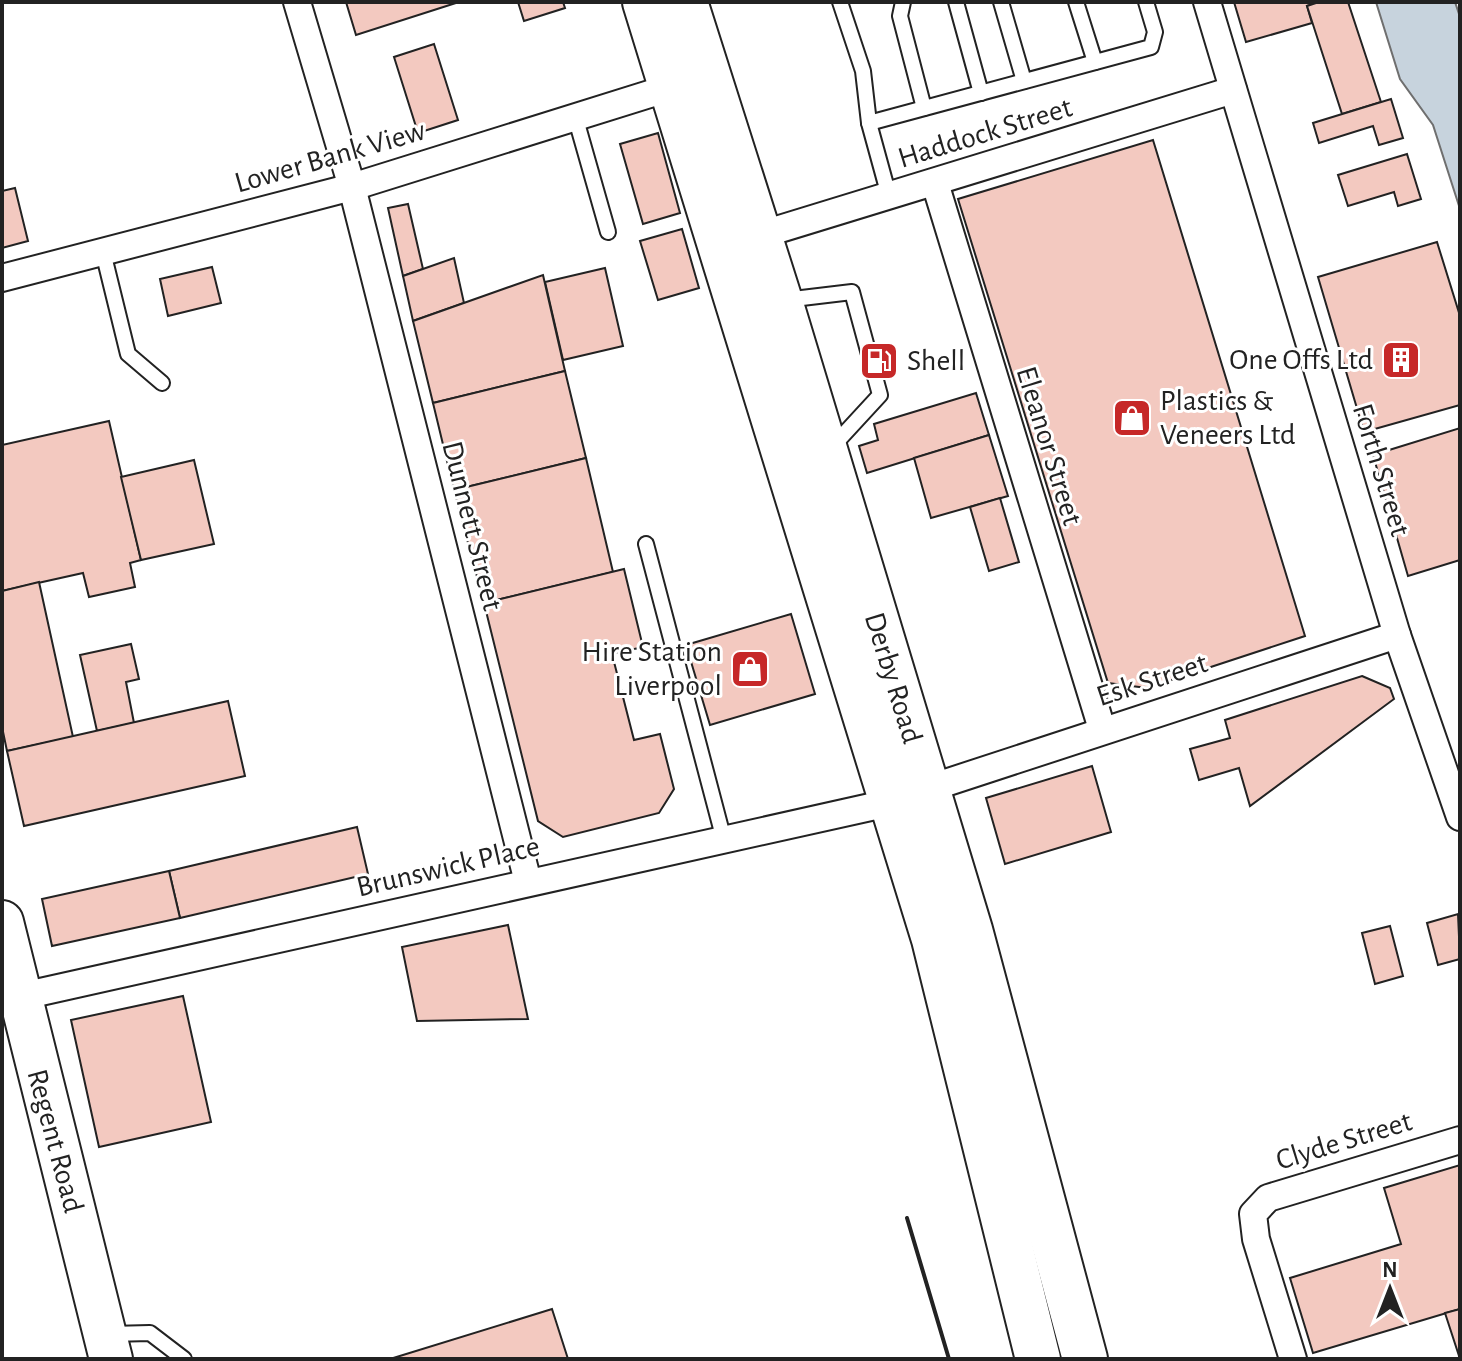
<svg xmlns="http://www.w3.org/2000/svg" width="1462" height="1361" font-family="'Alegreya Sans',sans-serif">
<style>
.water{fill:#c7d3dd;stroke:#6f6f6f;stroke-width:2}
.building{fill:#f3c9c0;stroke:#222;stroke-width:2}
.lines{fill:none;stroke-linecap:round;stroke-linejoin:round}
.service-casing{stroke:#222;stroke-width:18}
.minor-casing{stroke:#222;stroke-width:30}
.primary-casing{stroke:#222;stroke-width:46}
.trunk-casing{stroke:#222;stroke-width:48}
.service{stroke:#fff;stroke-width:14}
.minor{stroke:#fff;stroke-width:26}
.primary{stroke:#fff;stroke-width:42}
.trunk{stroke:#fff;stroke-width:44}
.wall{stroke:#222;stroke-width:4}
.labels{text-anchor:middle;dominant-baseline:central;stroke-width:6;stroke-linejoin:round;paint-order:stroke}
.street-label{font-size:30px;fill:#222;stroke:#fff}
.poi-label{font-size:30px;fill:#222;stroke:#fff;text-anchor:end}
</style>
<rect width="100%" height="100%" fill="#fff"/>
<!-- water -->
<path class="water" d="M1376,2H1455L1460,17V209L1433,125L1400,79Z"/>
<!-- building -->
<g class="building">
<path d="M346,2H459L356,35Z"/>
<path d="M518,2H563L565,8L524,21Z"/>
<path d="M1234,2H1319L1307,6L1312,23L1246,42Z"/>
<path d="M1319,2H1348L1381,102L1342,114L1307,6Z"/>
<path d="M434,44L458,120L418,133L394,57Z"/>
<path d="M1391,99L1403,138L1379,145L1373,126L1319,143L1313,123Z"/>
<path d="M658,133L680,213L643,224L620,144Z"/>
<path d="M1153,140L1305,636L1147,688L1108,683L958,199Z"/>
<path d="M1407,154L1421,199L1398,206L1394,192L1348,206L1338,175Z"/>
<path d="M15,188L28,241L2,248V191Z"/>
<path d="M408,204L423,269L403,276L388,208Z"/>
<path d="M682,229L699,288L658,300L640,241Z"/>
<path d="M1437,242L1460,316V405L1364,432L1318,277Z"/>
<path d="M454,258L464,303L413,321L403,276Z"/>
<path d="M212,267L221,303L168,316L160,279Z"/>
<path d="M605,268L623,346L563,360L545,282Z"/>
<path d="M543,275L565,371L433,403L413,321Z"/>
<path d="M565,371L586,458L454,490L433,403Z"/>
<path d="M976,393L989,435L867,473L859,446L878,440L874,424Z"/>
<path d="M109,421L141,560L130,563L135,587L89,597L83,573L2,591V445Z"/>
<path d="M1460,428V560L1408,576L1373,455Z"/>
<path d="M989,435L1008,496L931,518L914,458Z"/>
<path d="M586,458L613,572L484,603L454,490Z"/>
<path d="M194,460L214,544L141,560L121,477Z"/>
<path d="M1000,498L1019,562L989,571L970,507Z"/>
<path d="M624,569L643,647L612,654L634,740L660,734L674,789L659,813L563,837L538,821L484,603Z"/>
<path d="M39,582L73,737L7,751L2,727V591Z"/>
<path d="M791,614L815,694L710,725L686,645Z"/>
<path d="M131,644L139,679L126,682L134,723L97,731L80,655Z"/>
<path d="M1362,676L1390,688L1394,699L1250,806L1239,768L1199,780L1190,749L1230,738L1225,720Z"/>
<path d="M228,701L245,776L24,826L7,751Z"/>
<path d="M1092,766L1111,832L1005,864L986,798Z"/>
<path d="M357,827L368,874L180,918L169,871Z"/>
<path d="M169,871L180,918L52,946L42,899Z"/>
<path d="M1458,914L1460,959L1438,965L1427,923Z"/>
<path d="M508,925L528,1019L417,1021L402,947Z"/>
<path d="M1390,926L1403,976L1375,984L1362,933Z"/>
<path d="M183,996L211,1122L99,1147L71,1020Z"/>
<path d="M1460,1165V1309L1313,1353L1290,1278L1401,1244L1384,1188Z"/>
<path d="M552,1309L568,1359H390Z"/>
<path d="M1460,1309V1359L1445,1313Z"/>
</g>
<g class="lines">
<defs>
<g id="service">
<path d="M840,2L863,71L869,123L889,196"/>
<path d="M903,2L900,16L924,108"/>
<path d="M956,2L981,93"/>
<path d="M1001,2L1024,81"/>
<path d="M1076,2L1095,62"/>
<path d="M575,116L608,232"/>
<path d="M869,123L1151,47L1155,32L1146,2"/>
<path d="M103,252L128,354L162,383"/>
<path d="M785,300L852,292L880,395L833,446"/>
<path d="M646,544L724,840"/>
<path d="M110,1334L150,1333L184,1359"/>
</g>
<g id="minor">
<path d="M297,2L352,187L528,882"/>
<path d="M1207,2L1397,635L1460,817"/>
<path d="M935,183L1102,729"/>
<path d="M757,236L1233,90"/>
<path d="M2,278L352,187L672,87"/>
<path d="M927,789L1397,635"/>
<path d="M18,997L893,802"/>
<path d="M1293,1359L1256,1239L1253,1214L1268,1198L1460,1140"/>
</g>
<path id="primary" d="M2,922L111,1359"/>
<g id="trunk">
<path d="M645,2L934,939L1038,1359"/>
<path d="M685,2L780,301L970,930L1085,1359"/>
</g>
</defs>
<!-- service casing -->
<use href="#service" class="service-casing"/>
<!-- minor casing -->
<use href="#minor" class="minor-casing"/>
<!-- primary casing -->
<use href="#primary" class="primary-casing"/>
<!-- trunk casing -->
<use href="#trunk" class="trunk-casing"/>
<!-- service -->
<use href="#service" class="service"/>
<!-- minor -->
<use href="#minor" class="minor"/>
<!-- primary -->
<use href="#primary" class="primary"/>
<!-- trunk -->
<use href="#trunk" class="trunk"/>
<!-- wall -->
<path class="wall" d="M907,1218L949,1359"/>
</g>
<!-- icons -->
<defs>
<symbol id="building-square" viewBox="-11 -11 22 22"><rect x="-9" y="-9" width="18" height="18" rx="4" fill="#c62828" stroke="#fff"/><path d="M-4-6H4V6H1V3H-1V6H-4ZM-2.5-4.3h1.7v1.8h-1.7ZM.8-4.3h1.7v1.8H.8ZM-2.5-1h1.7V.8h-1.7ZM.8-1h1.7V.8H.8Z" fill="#fff"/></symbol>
<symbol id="fuel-square" viewBox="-11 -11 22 22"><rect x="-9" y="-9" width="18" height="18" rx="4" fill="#c62828" stroke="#fff"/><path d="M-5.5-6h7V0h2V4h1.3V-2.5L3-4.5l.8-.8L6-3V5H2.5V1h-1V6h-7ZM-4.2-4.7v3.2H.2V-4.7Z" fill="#fff"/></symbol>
<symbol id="shop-square" viewBox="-11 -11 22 22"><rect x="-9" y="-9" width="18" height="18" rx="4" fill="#c62828" stroke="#fff"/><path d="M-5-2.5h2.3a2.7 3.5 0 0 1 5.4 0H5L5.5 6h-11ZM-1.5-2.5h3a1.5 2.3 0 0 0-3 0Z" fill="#fff"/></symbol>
</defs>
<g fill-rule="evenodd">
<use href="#building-square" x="1379" y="338" width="44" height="44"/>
<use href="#fuel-square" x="857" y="339" width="44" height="44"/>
<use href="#shop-square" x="1110" y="396" width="44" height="44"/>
<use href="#shop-square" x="728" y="647" width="44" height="44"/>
</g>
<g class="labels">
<!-- street labels -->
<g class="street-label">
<text transform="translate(985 133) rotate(-17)">Haddock Street</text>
<text transform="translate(330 157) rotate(-16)">Lower Bank View</text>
<text transform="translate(1049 446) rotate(73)">Eleanor Street</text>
<text transform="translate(1381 470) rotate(73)">Forth Street</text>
<text transform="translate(472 526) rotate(76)">Dunnett Street</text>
<text transform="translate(893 678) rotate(73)">Derby Road</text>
<text transform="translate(1152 680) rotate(-18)">Esk Street</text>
<text transform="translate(448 867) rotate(-13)">Brunswick Place</text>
<text transform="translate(55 1141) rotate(75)">Regent Road</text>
<text transform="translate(1344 1141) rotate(-17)">Clyde Street</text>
</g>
<!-- poi labels -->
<g class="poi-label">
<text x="1373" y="360">One Offs Ltd</text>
<text x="907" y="361" text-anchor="start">Shell</text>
<text x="1160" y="401" text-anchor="start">Plastics &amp;<tspan x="1160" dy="34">Veneers Ltd</tspan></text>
<text x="722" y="652">Hire Station<tspan x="722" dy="34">Liverpool</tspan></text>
</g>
</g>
<!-- border -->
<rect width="1462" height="1361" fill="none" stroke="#222222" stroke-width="8"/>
<!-- north arrow -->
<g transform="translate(1390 1289)" stroke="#ffffff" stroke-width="6" paint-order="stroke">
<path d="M0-6L14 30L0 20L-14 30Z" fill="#222222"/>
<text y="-12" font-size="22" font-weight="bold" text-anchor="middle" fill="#222222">N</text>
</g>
</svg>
